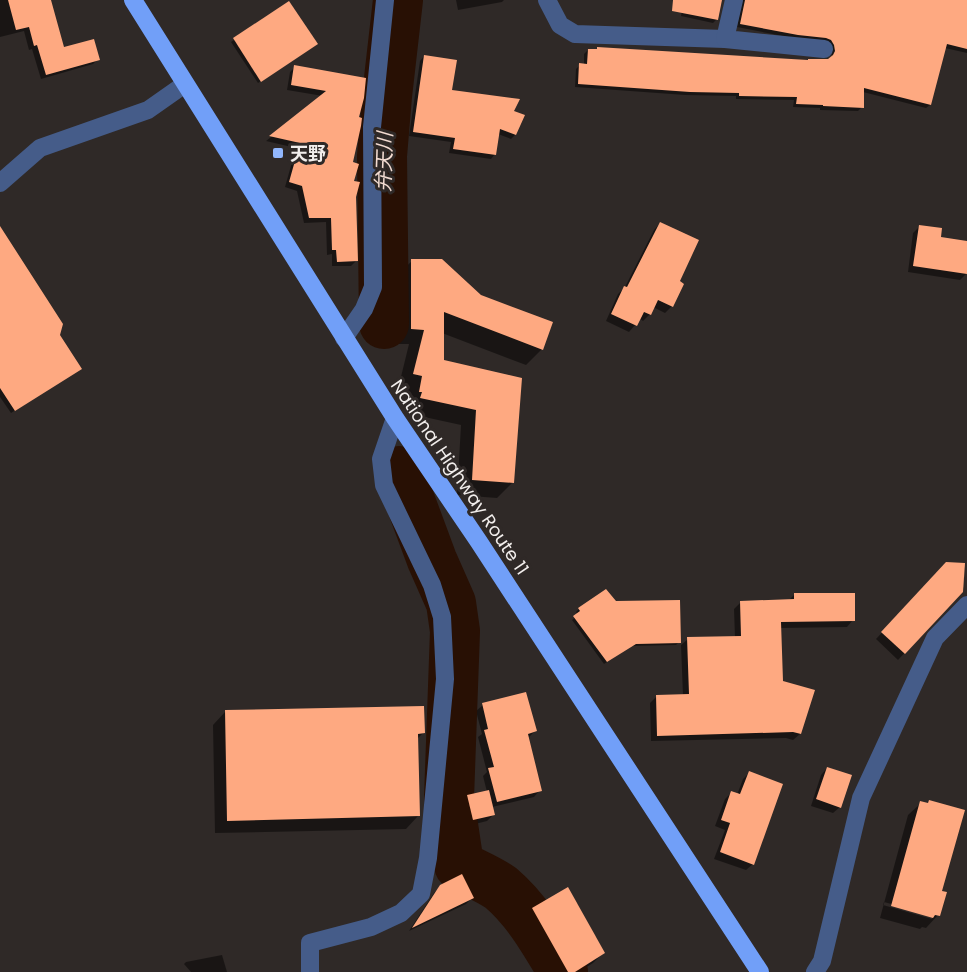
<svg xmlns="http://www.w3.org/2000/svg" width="967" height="972" font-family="Poppins,'Noto Sans JP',sans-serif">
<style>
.shadow{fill:#0007;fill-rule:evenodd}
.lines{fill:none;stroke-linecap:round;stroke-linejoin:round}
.river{stroke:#281004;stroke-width:50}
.building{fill:#fea981}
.minor{stroke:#455c89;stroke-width:18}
.highway{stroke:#719ff8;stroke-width:18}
.poi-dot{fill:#92b7fd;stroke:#2f2927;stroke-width:2}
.labels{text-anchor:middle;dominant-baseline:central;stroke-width:6;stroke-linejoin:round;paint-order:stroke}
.poi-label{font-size:18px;font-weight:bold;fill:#f2eeec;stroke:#2f2927;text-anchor:start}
.street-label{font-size:18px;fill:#f2eeec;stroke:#2f2927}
.water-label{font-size:20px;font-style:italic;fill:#f3dcd2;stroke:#2f2927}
</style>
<rect width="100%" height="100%" fill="#2f2927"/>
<!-- shadow -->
<g class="shadow">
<path d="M0,0H50L63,49L98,59L93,64L41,79L32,49L29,50L24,31L0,37Z"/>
<path d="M456,0H504L502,2L458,10Z"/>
<path d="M684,0H722L717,19L713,23L681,16Z"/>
<path d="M741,0H967V53L945,48L930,105L926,108L863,92L862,107L858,111L820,110V108L793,107L794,100L736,99V96L685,95L575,87L576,69L580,65H584V54L588,50L595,51L598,48L808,61L830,59L832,56L831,49L793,38L737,27L742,2Z"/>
<path d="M289,3L309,49L258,83L231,42Z"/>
<path d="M424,56L451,91L512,111L515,135L511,139L498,134L495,154L491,159L449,153L451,142L409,136L420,61Z"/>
<path d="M295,67L364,79L351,163L354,197L356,261L351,266H332V254L327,255L326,222L304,223L297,191L285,187L296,148L266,141L323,96L287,90L290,72Z"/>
<path d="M660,223L678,282L672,306L665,313L653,307L650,314L643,321L639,318L635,325L629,332L606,321L618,294L625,287L654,230Z"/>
<path d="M920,226L939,238L967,242V273L960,280L908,272L913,233Z"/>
<path d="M0,243L58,335L77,371L11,413L0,397Z"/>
<path d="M412,261L481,296L551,323L541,350L526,365L442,333V361L520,379L513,482L497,498L457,495L461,425L406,413L407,407H404L407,391L398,389L409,344H396V276Z"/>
<path d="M940,570L961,592L898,660L876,639Z"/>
<path d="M794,595L853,620L847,627L780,628L782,682L800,734L793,740L786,738L651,741L650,703L657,696H683L681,645L688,639L735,638L734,609L741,602L788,601Z"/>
<path d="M615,603L679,642L676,645L631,646L604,664L572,620L578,615L576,612L579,609Z"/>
<path d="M483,705L535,731L529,737L540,790L534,797L492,807L493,815L487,821L467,826L461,803L468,796L487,792L483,776L487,772L478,737L482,734L476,711Z"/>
<path d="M225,712L423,733L417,739L418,816L406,829L215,833L213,725Z"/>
<path d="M827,768L840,807L833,813L811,806L821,775Z"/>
<path d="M749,773L753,864L746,870L714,859L725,830L715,826L725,799L731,793L737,795L743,779Z"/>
<path d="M929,802L941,892L938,915L926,928L922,927L920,929L880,918L908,815L921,803L926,805ZM884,902L932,915V919L883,905Z"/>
<path d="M441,886L472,898L466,904L409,931L434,893Z"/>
<path d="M533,909L603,953L593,963L579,972H553L523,919Z"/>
<path d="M222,955L227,972H191L184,964L186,962Z"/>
</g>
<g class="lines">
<!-- river -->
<g class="river">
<path d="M384,324L382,156L387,96L398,0"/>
<path d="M399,471L432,560L451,603L455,631L449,798L459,865C472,873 489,879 501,888C528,911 545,942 563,972"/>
</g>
</g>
<!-- building -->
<g class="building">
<path d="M8,0H51L64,47L94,39L100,60L46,75L37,45L34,46L29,27L16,30Z"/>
<path d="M673,0H722L718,20L672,11Z"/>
<path d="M745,0H967V49L947,44L931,105L864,88V108L823,106V105L796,104L797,97L739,96V93L690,92L578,84L579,63L587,64L588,49H597V47L808,60V59H828L833,55L835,51L834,45L831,40L826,38L798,35L740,24Z"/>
<path d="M289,1L318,44L261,82L233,38Z"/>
<path d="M424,55L457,60L452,90L520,99L514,111L525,115L516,135L500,129L496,155L453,149L455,138L413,132Z"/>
<path d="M294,65L366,78L364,98L359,117L362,118L361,126L353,162L359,164L354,181L360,182L356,197L358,261L337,262L336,250H332L331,218H309L302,186L289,182L300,143L269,136L326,91L291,85Z"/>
<path d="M660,222L699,240L680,281L684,284L673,307L658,300L651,315L644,312L637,326L611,314L624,286L627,287Z"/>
<path d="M919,225L942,228L941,237L967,241V274L913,266Z"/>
<path d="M0,226L63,324L60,335L82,369L15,411L0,388Z"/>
<path d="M411,259H442L481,295L553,322L543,350L444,312V360L522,378L514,483L472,480L476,410L420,398L422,392H419L422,376L413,374L424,330L411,329Z"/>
<path d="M946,562L965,563L963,592L905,654L881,632Z"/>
<path d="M606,589L616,601L680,600L681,643L636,644L607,662L573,616L580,611L578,608Z"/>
<path d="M794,593H855V621L781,622L783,681L815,690L801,734L793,732L657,736L656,695L689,694L687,637L741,636L740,601L794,599Z"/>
<path d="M526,692L537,731L528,734L542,791L497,802L488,768L494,767L484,730L488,729L482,703Z"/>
<path d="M424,706L425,733L418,734L420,816L227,821L225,710Z"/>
<path d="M827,767L852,775L841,808L816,799Z"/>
<path d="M749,771L783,784L754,865L720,852L730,823L721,820L731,791L740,794Z"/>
<path d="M489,790L495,815L473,820L467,795Z"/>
<path d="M929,800L965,810L942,891L947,892L940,916L935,915L933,918L891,906L920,801L928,803Z"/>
<path d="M462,874L474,898L412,928L440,885Z"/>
<path d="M568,887L605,953L575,972H568L532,908Z"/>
</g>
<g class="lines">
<!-- minor -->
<g class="minor">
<path d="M547,0L560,25L575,34L725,39"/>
<path d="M734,0L725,39L824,49"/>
<path d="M0,183L40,148L148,110L185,84"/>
<path d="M344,338L364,309L373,287L372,127L385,0"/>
<path d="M310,972V943L371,927L401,913L421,894L428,858L445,679L442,617L432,585L384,485L381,459L395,418"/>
<path d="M815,972L822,961L861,798L935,638L967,605"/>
</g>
<!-- highway -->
<path class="highway" d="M133,0L395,418L479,542L760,972"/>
</g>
<!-- markers -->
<rect class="poi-dot" x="272" y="147" width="12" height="12" rx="3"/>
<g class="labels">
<!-- poi labels -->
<g class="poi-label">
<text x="290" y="153">天野</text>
</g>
<!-- street labels -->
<g class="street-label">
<text transform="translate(460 477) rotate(56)">National Highway Route 11</text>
</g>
<!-- water labels -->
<g class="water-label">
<text transform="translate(384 162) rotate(-88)">弁天川</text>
</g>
</g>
</svg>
